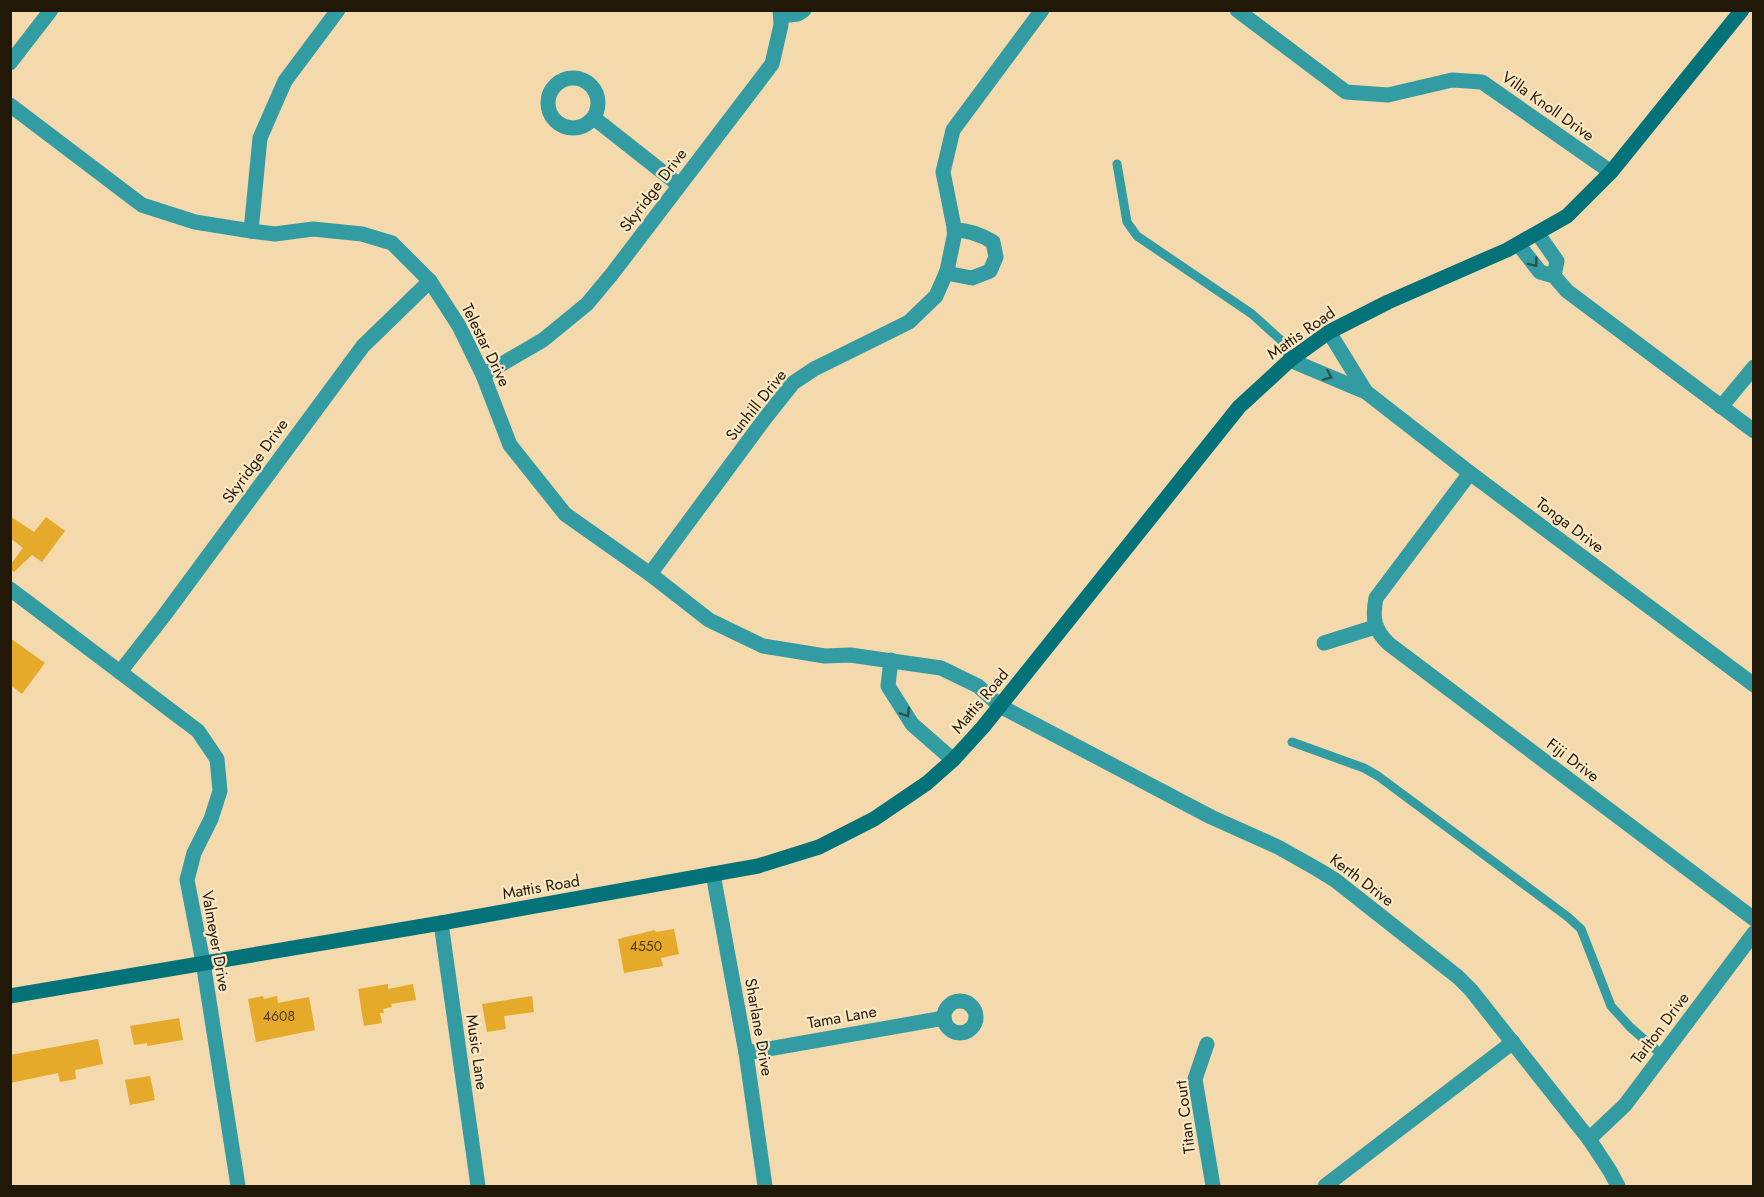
<svg xmlns="http://www.w3.org/2000/svg" width="1764" height="1197" font-family="Jost,sans-serif">
<style>
.building{fill:#e5aa29}
.lines{fill:none;stroke-linecap:round;stroke-linejoin:round}
.service{stroke:#339ca3;stroke-width:9}
.minor{stroke:#339ca3;stroke-width:15}
.secondary{stroke:#037379;stroke-width:15}
.oneway{stroke:#29534d}
.labels{text-anchor:middle;dominant-baseline:central;stroke-width:4.5;stroke-linejoin:round;paint-order:stroke}
.number-label{font-size:14px;fill:#523c10}
.street-label{font-size:16px;fill:#211807;stroke:#fce7c3}
</style>
<rect width="100%" height="100%" fill="#f3d9ac"/>
<!-- building -->
<g class="building">
<path d="M10,516L34,532L46,517L65,531L42,562L32,555L14,572L10,569V565L23,548L10,538Z"/>
<path d="M10,638L45,663L22,694L10,685Z"/>
<path d="M674,929L679,954L661,958L663,966L624,973L618,939L655,930L656,932Z"/>
<path d="M388,984V989L413,984L416,1000L391,1004L392,1007L383,1009L384,1013H380L382,1023L364,1026L358,989Z"/>
<path d="M263,996L264,999L277,996L278,1003L309,997L315,1030L256,1042L248,999Z"/>
<path d="M532,996L534,1012L504,1016L506,1029L487,1032L482,1004Z"/>
<path d="M179,1018L183,1040L147,1046V1043L134,1045L130,1026Z"/>
<path d="M98,1039L103,1064L75,1070L76,1079L60,1082L58,1073L10,1083V1055Z"/>
<path d="M150,1076L155,1100L130,1105L125,1080Z"/>
</g>
<g class="lines">
<!-- service -->
<g class="service">
<path d="M1117,164L1127,222L1137,236L1252,314L1283,342L1290,360"/>
<path d="M1292,742L1364,768L1378,776L1568,917L1581,929L1611,1006L1630,1027L1662,1055"/>
</g>
<!-- minor -->
<g class="minor">
<path d="M1237,10L1346,92L1388,95L1452,80L1482,82L1611,172"/>
<path d="M781,16L798,14L804,10"/>
<path d="M10,63L51,10"/>
<circle cx="573" cy="103" r="25"/>
<path d="M10,105L142,205L195,222L251,231L275,234L313,229L362,234L392,243L430,281L459,326L483,375L510,445L565,514L650,574L709,620L763,646L825,656L850,655L941,668L978,686L1000,706L1211,817L1278,847L1317,869L1335,880L1458,977L1471,990L1589,1139L1610,1171L1618,1186"/>
<path d="M594,118L679,185"/>
<path d="M251,231L260,138L285,81L338,10"/>
<path d="M1538,234L1557,261L1554,276"/>
<path d="M1518,244L1540,272L1554,276L1567,291L1754,431"/>
<path d="M946,273L972,278L990,271L996,257L993,242C980,234 969,230 954,230"/>
<path d="M1329,332L1366,392"/>
<path d="M1290,360L1366,392L1470,473L1754,685"/>
<path d="M483,375L543,340L587,304L612,274L772,64L781,25L780,10"/>
<path d="M1721,407L1754,367"/>
<path d="M1470,473L1376,598C1372,618 1374,630 1389,644L1754,919"/>
<path d="M650,574L766,417L793,383L814,369L909,322L936,296L947,271L955,232L943,172L953,130L1042,10"/>
<path d="M10,589L198,731L217,759L220,791L211,819L194,853L187,880L203,962L238,1186"/>
<path d="M1324,643L1375,627"/>
<path d="M891,660L888,686L912,724L953,760"/>
<path d="M120,672L163,617L363,346L430,281"/>
<path d="M713,874L746,1053L765,1186"/>
<path d="M441,923L478,1186"/>
<circle cx="960" cy="1017" r="16"/>
<path d="M1207,1044L1195,1079L1213,1186"/>
<path d="M746,1053L944,1018"/>
<path d="M1589,1139L1625,1105L1754,933"/>
<path d="M1325,1186L1513,1042"/>
</g>
<!-- secondary -->
<path class="secondary" d="M10,996L441,923L758,866L819,847L874,819L927,783L953,760L983,727L1239,407L1290,360L1329,332L1388,302L1507,250L1567,216L1611,172L1742,10"/>
</g>
<!-- one-way arrows -->
<defs><path id="oneway-chevron" d="M-2-3.5L2.5 0L-2 3.5" fill="none" stroke-width="1.6" stroke-linecap="round" stroke-linejoin="round" transform="scale(1.5)"/></defs>
<g class="oneway">
<use href="#oneway-chevron" transform="translate(1534 263) rotate(52)"/>
<use href="#oneway-chevron" transform="translate(1328 376) rotate(23)"/>
<use href="#oneway-chevron" transform="translate(906 713) rotate(57)"/>
</g>
<g class="labels">
<!-- number labels -->
<g class="number-label">
<text x="646" y="946">4550</text>
<text x="279" y="1016">4608</text>
</g>
<!-- street labels -->
<g class="street-label">
<text transform="translate(1548 106) rotate(35)">Villa Knoll Drive</text>
<text transform="translate(653 190) rotate(-53)">Skyridge Drive</text>
<text transform="translate(1301 333) rotate(-35)">Mattis Road</text>
<text transform="translate(486 345) rotate(64)">Telestar Drive</text>
<text transform="translate(756 405) rotate(-51)">Sunhill Drive</text>
<text transform="translate(255 461) rotate(-54)">Skyridge Drive</text>
<text transform="translate(1570 525) rotate(37)">Tonga Drive</text>
<text transform="translate(980 701) rotate(-50)">Mattis Road</text>
<text transform="translate(1573 760) rotate(37)">Fiji Drive</text>
<text transform="translate(1362 880) rotate(37)">Kerth Drive</text>
<text transform="translate(541 887) rotate(-10)">Mattis Road</text>
<text transform="translate(216 941) rotate(80)">Valmeyer Drive</text>
<text transform="translate(842 1017) rotate(-10)">Tama Lane</text>
<text transform="translate(759 1027) rotate(80)">Sharlane Drive</text>
<text transform="translate(1660 1028) rotate(-53)">Tarlton Drive</text>
<text transform="translate(477 1052) rotate(82)">Music Lane</text>
<text transform="translate(1185 1117) rotate(-97)">Titan Court</text>
</g>
</g>
<!-- border -->
<rect width="1764" height="1197" fill="none" stroke="#211807" stroke-width="24"/>
</svg>
